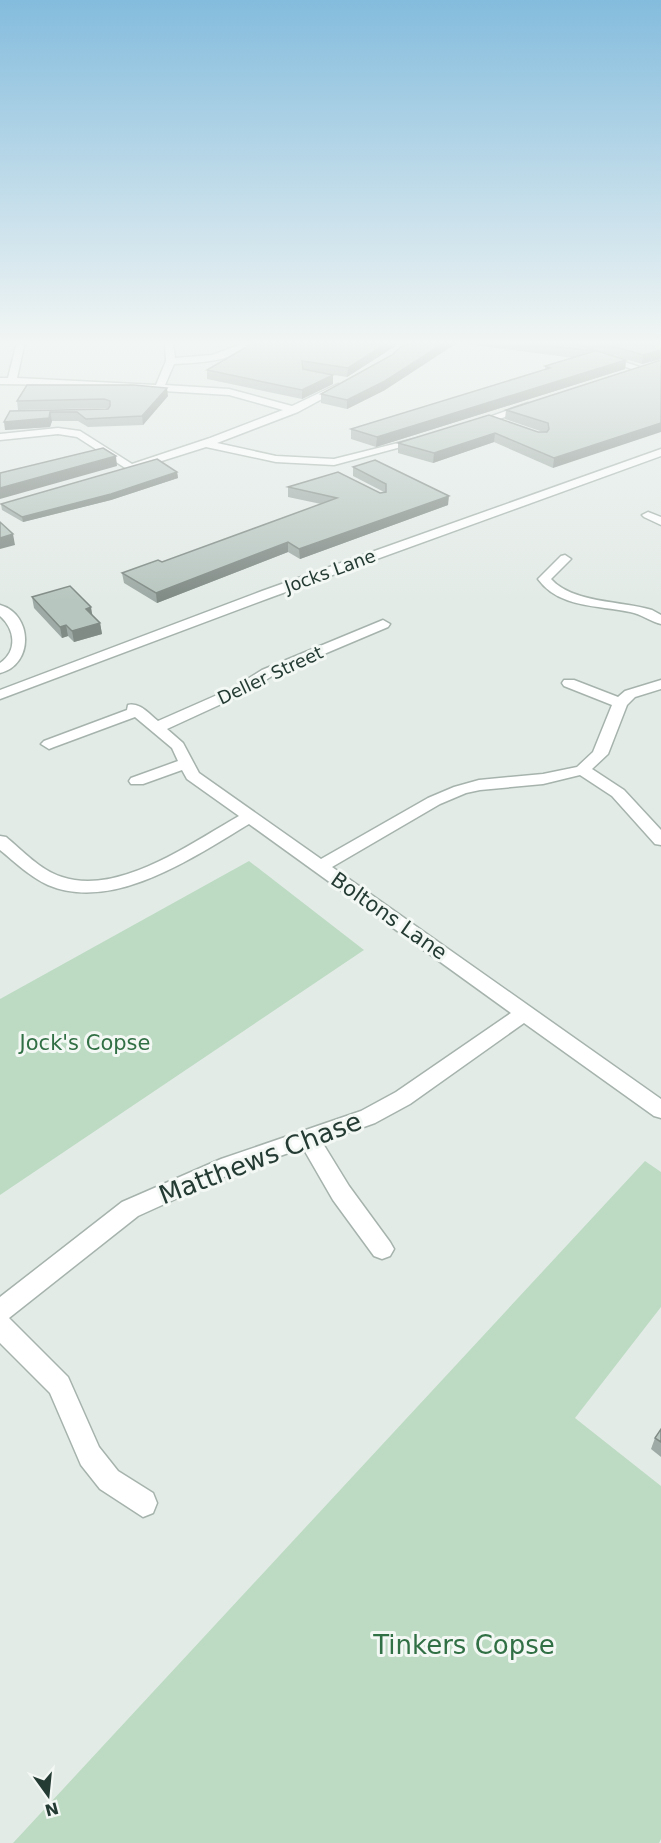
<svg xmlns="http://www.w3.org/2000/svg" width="661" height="1843" font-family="'DejaVu Sans',sans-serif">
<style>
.green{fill:#bddbc3}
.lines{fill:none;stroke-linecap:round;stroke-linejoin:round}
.minor-casing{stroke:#a6b3ad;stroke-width:3}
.minor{fill:#fff;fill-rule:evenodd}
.wall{fill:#9eaaa5}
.shaded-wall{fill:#818b86}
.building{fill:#b8c6c0;stroke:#818b86;stroke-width:1.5}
.labels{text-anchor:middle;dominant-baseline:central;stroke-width:6;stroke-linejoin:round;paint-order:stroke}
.far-street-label{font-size:18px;fill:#243b33;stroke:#f3f8f5}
.street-label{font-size:21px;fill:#243b33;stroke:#f3f8f5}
.park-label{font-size:21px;fill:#316f44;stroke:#f3f8f5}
.near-street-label{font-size:26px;fill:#243b33;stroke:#f3f8f5}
.near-park-label{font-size:26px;fill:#316f44;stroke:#f3f8f5}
</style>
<rect width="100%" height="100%" fill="#e3ebe7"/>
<!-- green -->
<g class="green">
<path d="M249,861L364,950L0,1195V999Z"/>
<path d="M645,1161L661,1172V1307L575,1418L661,1486V1839L659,1843H13Z"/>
</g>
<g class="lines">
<defs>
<g id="minor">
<path d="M20,343L24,346L17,378L156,385L166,361L165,343H173L175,358L212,355L244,343H254C236,361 199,363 174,364L165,385L229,389L292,406L338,384L346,386L298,412L217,443L276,456L334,459L422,437L427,440L334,465L276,462L206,447L130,471L77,437L58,434L0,440V434L58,428L80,431L132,464L210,438L283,410L229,395L65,385L0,384V378H8L16,346Z"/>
<path d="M552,343H565L646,369L638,371Z"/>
<path d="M528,403L533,406L531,408L476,427L467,425Z"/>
<path d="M661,449V456L272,597L0,699V690L262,591Z"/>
<path d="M648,512L661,517V525L644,517L642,515Z"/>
<path d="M565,555L571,559L551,579C572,603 622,601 652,610L661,615V624C650,621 641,614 630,612C597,605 559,608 538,579L561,556Z"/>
<path d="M0,605C33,614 34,665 0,673V663C18,651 15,629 0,616Z"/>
<path d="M383,620L390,624L388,627L272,676L243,694L167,729L183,743L199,773L321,859L428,798L454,787L479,780L543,774L577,767L593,752L612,705L564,686L562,683L564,680H574L618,697L625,691L661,680V689L635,697L627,705L608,754L592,769L624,790L661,830V845L655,844L612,796L580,775L543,784L480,790L466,793L440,804L332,867L661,1099V1118L654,1116L524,1023L410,1104L375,1123L322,1142L349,1186L390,1242L394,1249L390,1256L382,1259L374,1256L333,1200L303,1148L237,1171L138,1216L9,1318L68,1377L99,1447L118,1471L153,1493L157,1503L153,1513L143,1517L100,1489L81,1465L50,1393L0,1343V1297L122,1202L221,1159L361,1111L396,1092L511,1013L249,824C195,856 114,913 48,885C30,877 15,862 0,850V836L6,837C23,851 40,870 62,877C119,896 191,843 239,816L187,779L182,770L143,784H131L129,781L131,778L178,761L172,748L135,717L54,747L49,749L41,744L44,741L127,710L128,705C140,702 149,714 158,721L233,688L262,670Z"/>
</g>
</defs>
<!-- minor casing -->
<use href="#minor" class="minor-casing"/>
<!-- minor -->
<use href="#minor" class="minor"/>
</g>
<!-- wall -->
<g class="wall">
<path d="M400,343L347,377L327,374L333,384L302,399L207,379V370Z"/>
<path d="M458,343H572L626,360L625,369L376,447L351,439V429L545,370V366L574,358Z"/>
<path d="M572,343H661V359L642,364Z"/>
<path d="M392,355L385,390L347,409L321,403V394Z"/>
<path d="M661,360L553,468L494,442L433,463L398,453V443L489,415L538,432H543L505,419L506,410Z"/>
<path d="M168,396L143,425L88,427L78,421H52L50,427L5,430L10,411L108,409L105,408L18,410L17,401Z"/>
<path d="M353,467L448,505L300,559L288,552L157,603L124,583L122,573L162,562L321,504L288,497V487L380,493L384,492L353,476Z"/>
<path d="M177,472L178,478L111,500L23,522L2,510L1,504Z"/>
<path d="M32,597L92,615L100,623L102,634L74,642L68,636L62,638L34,608Z"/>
<path d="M661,1429V1457L651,1449L655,1438Z"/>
</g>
<!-- shaded-wall -->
<g class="shaded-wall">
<path d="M387,343H400L347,377L348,368Z"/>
<path d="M444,343H457L385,390L347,409V400Z"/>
<path d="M661,350V359L642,364L643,355Z"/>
<path d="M626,360L625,369L376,447L377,437Z"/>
<path d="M333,375V384L302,399V390Z"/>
<path d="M167,388L168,396L143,425L142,416Z"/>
<path d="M50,412L52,421L50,427L5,430L4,422Z"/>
<path d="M661,423V432L553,468L554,458Z"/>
<path d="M495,433L494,442L433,463L434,453Z"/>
<path d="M116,456L117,466L0,499V488Z"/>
<path d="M177,472L178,478L111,500L23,522L22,517Z"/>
<path d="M449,496L448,505L300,559L299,549Z"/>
<path d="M13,534L15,545L0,549V538Z"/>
<path d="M288,542V552L157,603L156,593Z"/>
<path d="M91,607L93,619L86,609Z"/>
<path d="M100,623L102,634L74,642L72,631Z"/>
<path d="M66,625L68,636L62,638L60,627Z"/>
</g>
<!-- building -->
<g class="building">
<path d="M253,343H387L348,368L302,361L303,369L333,375L302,390L207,370Z"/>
<path d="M405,343H444L385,381L347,400L321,394L392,355Z"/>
<path d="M526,343H572L626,360L377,437L351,429L550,368L545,366L595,351Z"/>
<path d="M602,343H661V350L643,355Z"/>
<path d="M661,360V423L554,458L495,433L434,453L398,443L489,415L538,432H547L549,429L548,423L506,410Z"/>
<path d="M27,385H134L167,388L142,416L86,419L77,412H50L49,418L4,422L10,411L108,409L110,406V401L104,399L17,401Z"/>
<path d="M103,448L116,456L0,488V473Z"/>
<path d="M157,459L177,472L111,494L22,517L1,504Z"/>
<path d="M375,460L449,496L299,549L288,542L156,593L122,573L158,560L162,562L337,498L288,487L338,472L380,493L386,492V484L353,467Z"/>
<path d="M0,522L13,534L0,538Z"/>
<path d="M70,586L91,607L86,609L100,623L72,631L66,625L60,627L32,597Z"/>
<path d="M661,1429V1442L655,1438Z"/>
</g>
<!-- sky -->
<linearGradient id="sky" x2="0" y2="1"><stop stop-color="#84bcdd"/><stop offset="0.57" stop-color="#f2f6f4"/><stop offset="1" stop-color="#f2f6f4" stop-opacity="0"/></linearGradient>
<rect width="661" height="601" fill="url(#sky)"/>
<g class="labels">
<!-- far-street labels -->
<g class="far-street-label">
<text transform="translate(330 571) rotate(-20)">Jocks Lane</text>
<text transform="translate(270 675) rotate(-25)">Deller Street</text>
</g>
<!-- street labels -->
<g class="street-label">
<text transform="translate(389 916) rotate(35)">Boltons Lane</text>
</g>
<!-- park labels -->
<g class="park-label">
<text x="85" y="1043">Jock's Copse</text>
</g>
<!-- near-street labels -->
<g class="near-street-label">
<text transform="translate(260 1158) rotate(-21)">Matthews Chase</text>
</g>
<!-- near-park labels -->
<g class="near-park-label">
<text x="464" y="1645">Tinkers Copse</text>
</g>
</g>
<!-- north arrow -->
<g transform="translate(48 1795) rotate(165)" stroke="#f3f8f5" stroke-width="4.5" paint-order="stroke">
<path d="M0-4.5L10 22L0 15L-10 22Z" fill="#243b33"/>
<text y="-9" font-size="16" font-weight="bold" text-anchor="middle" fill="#243b33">N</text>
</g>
</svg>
